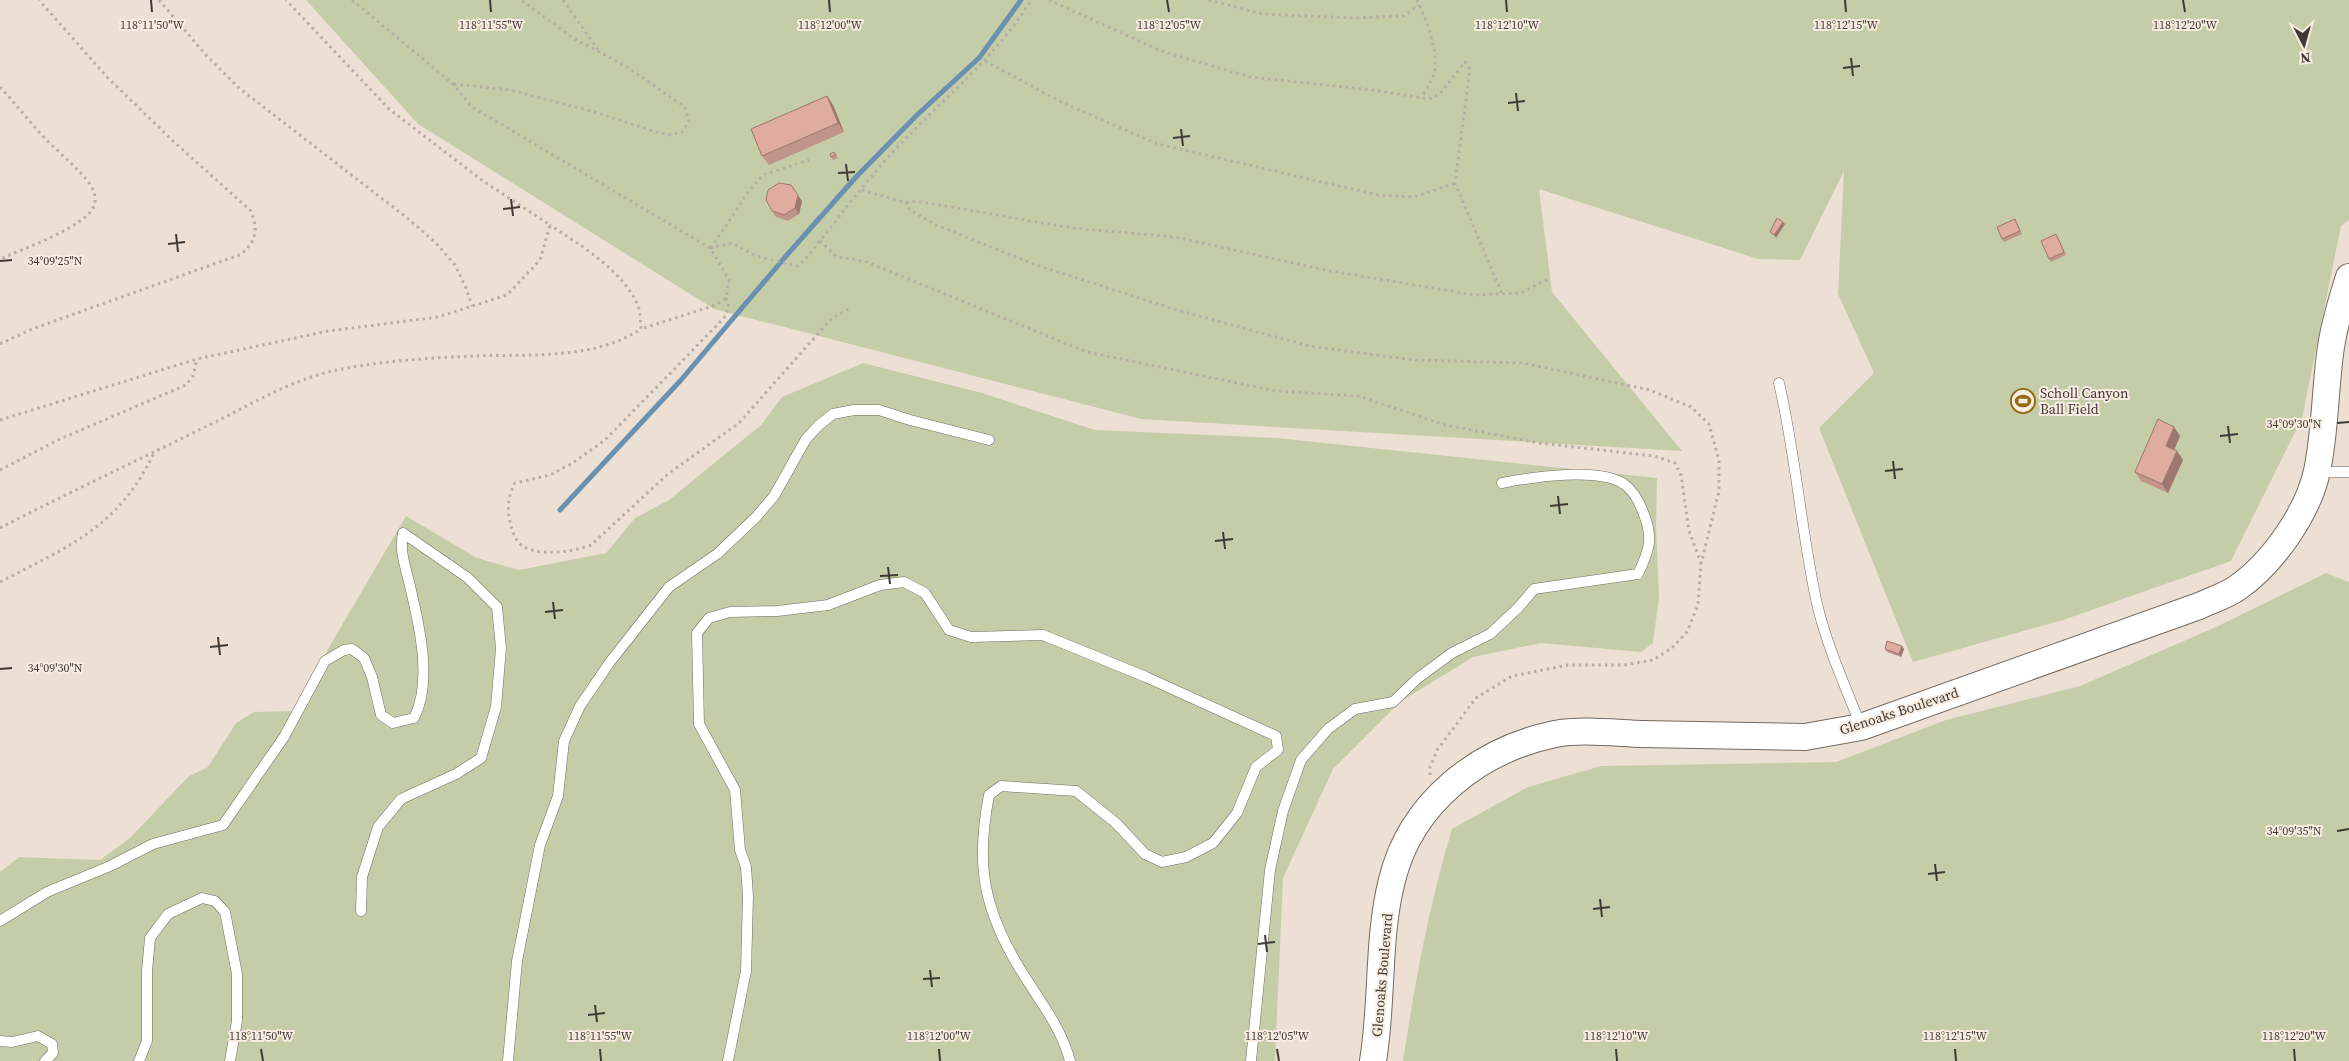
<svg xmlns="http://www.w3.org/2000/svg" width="2349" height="1061" font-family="'Source Serif 4',serif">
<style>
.green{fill:#c5cda8}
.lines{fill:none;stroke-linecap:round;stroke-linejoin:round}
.stream{stroke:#6a91b0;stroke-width:5}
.service-casing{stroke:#746a60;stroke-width:11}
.tertiary-casing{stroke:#746a60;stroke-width:28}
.path{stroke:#b7ada4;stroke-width:3;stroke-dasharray:2.5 4;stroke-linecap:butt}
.service{stroke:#fff;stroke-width:10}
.tertiary{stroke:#fff;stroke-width:26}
.wall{fill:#c09489}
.shaded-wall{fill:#9c786f}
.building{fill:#dfac9f;stroke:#9c786f}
.ticks{fill:none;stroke:#3f3a36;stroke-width:2}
.labels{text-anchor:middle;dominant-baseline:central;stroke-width:4;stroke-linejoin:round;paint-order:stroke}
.poi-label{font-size:14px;fill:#3f3a36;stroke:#f9ede2;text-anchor:start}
.street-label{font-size:14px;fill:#3f3a36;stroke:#f9ede2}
.ticks-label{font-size:12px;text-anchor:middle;fill:#3f3a36;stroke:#f9ede2;stroke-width:4;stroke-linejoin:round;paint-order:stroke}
</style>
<rect width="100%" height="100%" fill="#ece0d5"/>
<!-- green -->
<g class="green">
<path d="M306,0H2349V220L2341,226L2302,418L2231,561L2063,620L1913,662L1819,428L1874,373L1838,294L1844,171L1800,260L1758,259L1539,189L1552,292L1682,451L1141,419L714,309L418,124Z"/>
<path d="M863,363L982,393L1095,430L1277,438L1657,478L1656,525L1659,597L1653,643L1641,652L1541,643L1473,657L1400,702L1333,769L1283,878L1275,1061H0V872L19,857L100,860L130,838L189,776L208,767L236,723L254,712L296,711L328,649L406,516L477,558L519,570L606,553L635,518L669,500L761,425L782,397Z"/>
<path d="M2326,573L2349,582V1061H1403C1415,982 1429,905 1452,829L1528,787L1601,766L1836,762L1946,720L2080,686L2216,627Z"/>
</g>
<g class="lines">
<!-- stream -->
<path class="stream" d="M560,510L681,380L786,256L856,177L917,115L979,58L1021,0"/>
<defs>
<g id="service">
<path d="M1779,383C1796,456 1801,531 1817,604C1827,646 1845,686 1861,726"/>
<path d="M2318,472H2349"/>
<path d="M0,921L47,892L110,866L153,844L223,825L284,737L325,661L344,650L352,649L364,658L372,677L381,715L393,723L414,718C433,682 419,624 410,586C406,568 399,551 403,533L468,578L497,607L501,648L496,707L481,758L456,774L401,799L378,827L362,877L361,911"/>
<path d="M0,1041L12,1042L38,1036L52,1044L53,1053L45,1061"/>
<path d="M139,1061L147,1041V971L150,938L168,914L202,898L215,901L225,912L237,974V1021L230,1061"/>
<path d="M508,1061L517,961L540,845L558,796L564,741L580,706L610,662L669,587L717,554L757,516L774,496L806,439L819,425L833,414L854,410H879L910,420L989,440"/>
<path d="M728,1061L746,971L748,896L746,867L740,850L735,790L699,724L697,633L709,618L730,612L777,611L828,605L880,585L904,582L925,593L949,630L971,637L1043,635L1146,677L1276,736L1278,750L1256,767L1237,813L1213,843L1186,857L1162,862L1145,854L1116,823L1076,791L1001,786L989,795C977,858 981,900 1013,957C1032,992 1060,1022 1070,1061"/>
<path d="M1251,1061L1270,870L1283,811L1301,760L1328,729L1355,709L1393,702L1418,678L1452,653L1490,634L1518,608L1534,589L1638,574C1649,551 1654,538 1643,512C1639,501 1634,491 1624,484C1598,467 1532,477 1502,483"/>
</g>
<path id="tertiary" d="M1373,1061C1383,1001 1377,939 1392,880C1411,803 1478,750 1555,734C1580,729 1615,733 1642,734C1696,735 1750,736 1805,737L1861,727L2199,606C2211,600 2226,596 2237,588C2272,564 2308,513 2317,471C2325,433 2325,393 2330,354C2333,328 2341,302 2349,277"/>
</defs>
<!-- service casing -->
<use href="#service" class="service-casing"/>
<!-- tertiary casing -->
<use href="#tertiary" class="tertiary-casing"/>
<!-- path -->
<g class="path">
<path d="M159,0L205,54L239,88L406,217L436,243L455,265L466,288L472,306"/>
<path d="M352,0L453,84L472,107L710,248L729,280L726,298L716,305L641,329"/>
<path d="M563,0L598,50"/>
<path d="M1049,0L1161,51L1250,77L1373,90L1429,99L1440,94L1465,62L1470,69L1455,183L1502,294"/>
<path d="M1209,0L1262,14L1354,18L1404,16L1419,5"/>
<path d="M1417,0C1425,16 1440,55 1434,73C1432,82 1426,90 1421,98"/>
<path d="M985,61L1061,102L1158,144L1378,195L1414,197L1455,183"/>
<path d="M454,84L510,90L591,111L653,131L671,135L682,132L689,121L685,107L624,65L573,38L521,0"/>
<path d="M0,87C19,107 36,131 57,150C69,162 81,171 91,186C95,192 97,201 93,208C84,227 21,250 0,259"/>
<path d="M862,190L907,203"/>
<path d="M820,241L837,257L864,261L1087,352L1276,391L1358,396L1445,425L1539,443L1654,456L1675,463L1681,475L1689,531L1701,563"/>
<path d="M710,248L732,243L756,256L797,266L804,261C836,221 870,175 906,138C950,93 998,54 1031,0"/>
<path d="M711,248L749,191L763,175L809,160"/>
<path d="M726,298L729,307L724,318L605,440L571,464L550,475L515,483C509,494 507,505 509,517C511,525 513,537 519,543C534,558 574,552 591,545L668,474L739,423L831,319L850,308"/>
<path d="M0,344L32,329L242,254C257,238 258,232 251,211L173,141L107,77L39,0"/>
<path d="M0,420L197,359L328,331L438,317L507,295L540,260L550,225L483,181L389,109L286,0"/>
<path d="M0,470L60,439L186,385L193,376L197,359"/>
<path d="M0,528C66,494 134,462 201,429C243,409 282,384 328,372C375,361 427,358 475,356C530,354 594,360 641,329C640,322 641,313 638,306C625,272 579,244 550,225"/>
<path d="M0,582C69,546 118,528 154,453"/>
<path d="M1430,775V767L1437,750L1476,698L1512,676L1568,665H1624L1653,660L1672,648L1687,632L1698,605L1701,564L1719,491V460L1709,424L1691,407L1650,390L1523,363L1414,360L1309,346L1177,310L1036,265L936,225L909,209L907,203L916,201L1072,228L1175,237L1325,270L1475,295L1521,293L1550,278"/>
</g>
<!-- service -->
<use href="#service" class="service"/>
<!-- tertiary -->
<use href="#tertiary" class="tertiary"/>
</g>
<!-- wall -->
<g class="wall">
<path d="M827,96L833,105L844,132L769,165L762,156Z"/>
<path d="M836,155L838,158L833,160L831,157Z"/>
<path d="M802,201L799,214L788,221L776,217L772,211Z"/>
<path d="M2015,219L2022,234L2004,242L2002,239Z"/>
<path d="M2058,237L2066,255L2051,262L2049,259Z"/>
<path d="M2174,427L2180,436L2174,450L2177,451L2183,460L2168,493L2141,481L2135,472Z"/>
<path d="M1885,649H1904L1901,657L1887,652Z"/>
</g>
<!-- shaded-wall -->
<g class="shaded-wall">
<path d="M827,96L833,105L844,132L838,123Z"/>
<path d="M791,185L802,201L799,214L795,208Z"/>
<path d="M1783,222L1785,224L1776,238L1774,235Z"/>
<path d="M2174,427L2180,436L2172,455L2166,446Z"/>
<path d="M2177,451L2183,460L2168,493L2162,484Z"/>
<path d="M1902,646L1904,649L1901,657L1899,654Z"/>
</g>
<!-- building -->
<g class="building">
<path d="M827,96L838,123L762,156L751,129Z"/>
<path d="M834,152L836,155L831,157L830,154Z"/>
<path d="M779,183L791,185L798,195L795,208L784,215L772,211L766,200L768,190Z"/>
<path d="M1777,218L1783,222L1774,235L1770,232Z"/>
<path d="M2015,219L2020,231L2002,239L1997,227Z"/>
<path d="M2056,234L2064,252L2049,259L2041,241Z"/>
<path d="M2158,419L2174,427L2166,446L2177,451L2162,484L2135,472Z"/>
<path d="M1887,641L1902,646L1899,654L1885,649Z"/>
</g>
<!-- ticks -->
<path class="ticks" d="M151,0L152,12M490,0L491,12M829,0L830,12M1167,0L1169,12M1506,0L1507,12M1845,0L1846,12M2183,0L2185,12M1851,58L1853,76M1843,68L1860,66M1516,93L1518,111M1508,103L1525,101M1181,129L1183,146M1173,138L1190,136M846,164L848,181M838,173L855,172M511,199L513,216M503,209L520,207M176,234L178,252M168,244L185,242M0,261L12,260M2337,423L2349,422M2228,426L2230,443M2220,436L2238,434M1893,461L1895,479M1885,471L1903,469M1558,496L1560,514M1550,506L1568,504M1223,532L1225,549M1215,541L1233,539M888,567L890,584M880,576L898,575M553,602L555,619M545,612L563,610M218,637L220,655M210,647L228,645M0,669L12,668M2337,831L2349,829M1935,864L1937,881M1928,874L1945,872M1600,899L1602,917M1593,909L1610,907M1265,935L1267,952M1258,944L1275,942M930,970L932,987M923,979L940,978M595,1005L597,1022M588,1015L605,1013M261,1049L263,1061M600,1049L601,1061M939,1049L940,1061M1277,1049L1279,1061M1616,1049L1617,1061M1955,1049L1956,1061M2294,1049L2295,1061"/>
<!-- icons -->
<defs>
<symbol id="stadium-ring" viewBox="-11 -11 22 22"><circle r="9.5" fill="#f9ede2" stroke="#926912" stroke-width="1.5"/><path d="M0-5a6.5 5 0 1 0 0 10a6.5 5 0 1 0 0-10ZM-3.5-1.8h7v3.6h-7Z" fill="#926912"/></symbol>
</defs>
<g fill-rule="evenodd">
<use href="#stadium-ring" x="2009" y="387" width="28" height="28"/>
</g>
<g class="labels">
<!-- poi labels -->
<g class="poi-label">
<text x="2040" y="393">Scholl Canyon<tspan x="2040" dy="16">Ball Field</tspan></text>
</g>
<!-- street labels -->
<g class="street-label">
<text transform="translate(1899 711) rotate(-18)">Glenoaks Boulevard</text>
<text transform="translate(1382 975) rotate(-85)">Glenoaks Boulevard</text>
</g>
</g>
<g class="ticks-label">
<text x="152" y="29">118°11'50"W</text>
<text x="491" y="29">118°11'55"W</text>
<text x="830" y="29">118°12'00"W</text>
<text x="1169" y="29">118°12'05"W</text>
<text x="1507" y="29">118°12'10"W</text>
<text x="1846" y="29">118°12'15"W</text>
<text x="2185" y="29">118°12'20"W</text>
<text x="55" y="265">34°09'25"N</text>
<text x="2294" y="428">34°09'30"N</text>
<text x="55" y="672">34°09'30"N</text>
<text x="2294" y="835">34°09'35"N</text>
<text x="261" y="1040">118°11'50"W</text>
<text x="600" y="1040">118°11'55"W</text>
<text x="939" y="1040">118°12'00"W</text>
<text x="1277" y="1040">118°12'05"W</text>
<text x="1616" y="1040">118°12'10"W</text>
<text x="1955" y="1040">118°12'15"W</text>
<text x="2294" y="1040">118°12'20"W</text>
</g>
<!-- north arrow -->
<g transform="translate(2304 45) rotate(174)" stroke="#f9ede2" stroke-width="4" paint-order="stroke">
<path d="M0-4L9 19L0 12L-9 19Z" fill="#3f3a36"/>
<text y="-8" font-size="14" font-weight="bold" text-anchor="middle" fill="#3f3a36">N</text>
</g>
</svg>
